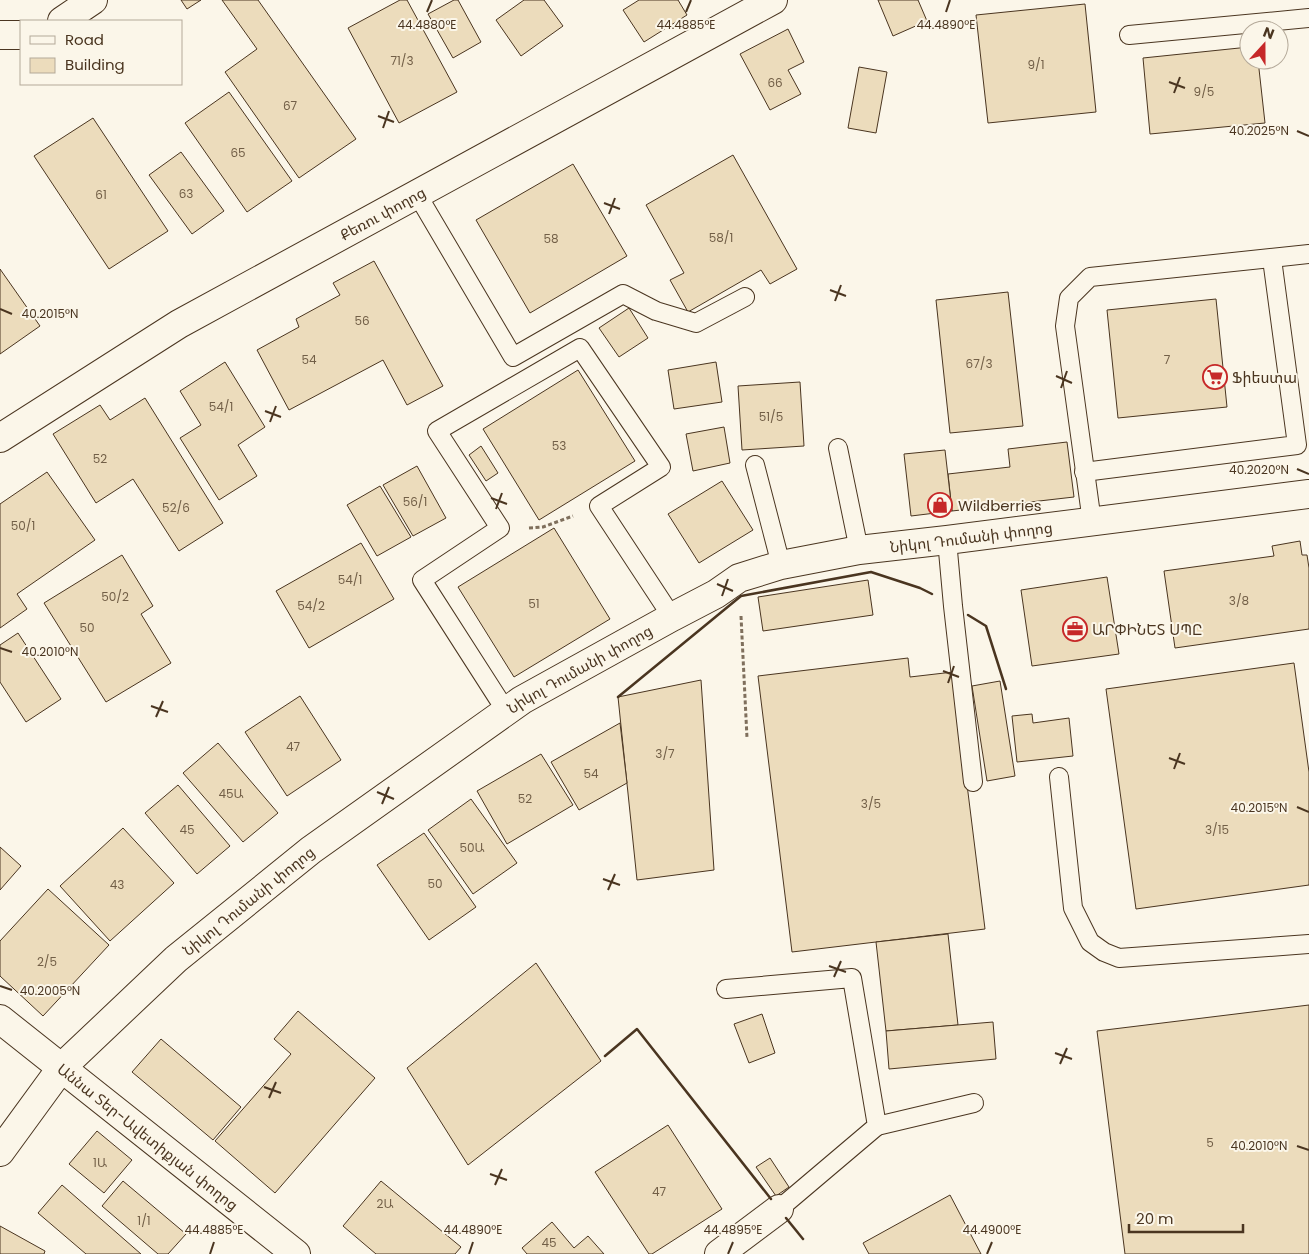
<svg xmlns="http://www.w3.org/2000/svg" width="1309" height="1254" font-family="Poppins,'Noto Sans Armenian',sans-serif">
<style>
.building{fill:#ecdcbc;stroke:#4a3520}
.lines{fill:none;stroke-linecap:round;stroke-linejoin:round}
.service-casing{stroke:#4a3520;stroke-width:20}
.minor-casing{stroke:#4a3520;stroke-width:30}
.path{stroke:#7f6f5c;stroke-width:3;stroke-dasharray:4 2.5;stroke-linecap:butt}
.service{stroke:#fbf6e9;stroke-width:18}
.minor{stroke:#fbf6e9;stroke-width:28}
.wall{stroke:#4a3520;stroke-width:2.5}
.ticks{fill:none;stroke:#4a3520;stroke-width:2}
.labels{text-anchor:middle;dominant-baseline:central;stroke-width:4;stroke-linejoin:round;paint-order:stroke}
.number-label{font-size:12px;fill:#725f47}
.street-label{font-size:15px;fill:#4a3520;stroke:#fbf6e9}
.poi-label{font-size:15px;fill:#4a3520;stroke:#fbf6e9;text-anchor:start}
.ticks-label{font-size:12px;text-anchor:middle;fill:#4a3520;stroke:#fbf6e9;stroke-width:4;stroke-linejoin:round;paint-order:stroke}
</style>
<rect width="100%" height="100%" fill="#fbf6e9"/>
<!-- building -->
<g class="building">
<path d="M181,0H201L187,9Z"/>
<path d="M222,0H258L356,139L299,178L225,72L257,49Z"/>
<path d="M400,0H407L457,92L399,123L348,28Z"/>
<path d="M454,0H458L481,42L453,58L428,14Z"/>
<path d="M524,0H544L563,26L521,56L496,20Z"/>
<path d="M639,0H678L687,15L644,42L623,10Z"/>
<path d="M878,0H918L927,21L893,36Z"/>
<path d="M1085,4L1096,112L988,123L976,15Z"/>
<path d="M788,29L804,62L788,70L801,94L770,110L740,54Z"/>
<path d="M1249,47V60H1258L1265,123L1150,134L1143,58Z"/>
<path d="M859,67L887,72L876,133L848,128Z"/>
<path d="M229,92L292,181L247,212L185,123Z"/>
<path d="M93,118L168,231L109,269L34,156Z"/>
<path d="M181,152L224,211L192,234L149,175Z"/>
<path d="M733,155L797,269L770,284L761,270L688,312L670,280L684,273L646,205Z"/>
<path d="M573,164L627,256L530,313L476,220Z"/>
<path d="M374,261L443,386L407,405L383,360L289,410L257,350L299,327L296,319L340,295L333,283Z"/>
<path d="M0,269L40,326L0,354Z"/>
<path d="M1008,292L1023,426L950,433L936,300Z"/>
<path d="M1216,299L1227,407L1118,418L1107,310Z"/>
<path d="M629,308L648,338L619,357L599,328Z"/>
<path d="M225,362L265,427L238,445L257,476L219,500L180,438L201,425L180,391Z"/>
<path d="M716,362L722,402L674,409L668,370Z"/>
<path d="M578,370L635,461L539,520L483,429Z"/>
<path d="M800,382L804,446L742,450L738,386Z"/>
<path d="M145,398L223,523L179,551L133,479L96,503L53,434L100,405L110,420Z"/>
<path d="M724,427L730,463L693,471L686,434Z"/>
<path d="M1067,442L1074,497L952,511L948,474L1010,467L1008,449Z"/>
<path d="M481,446L498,473L486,481L469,455Z"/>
<path d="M945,450L952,511L911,516L904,454Z"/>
<path d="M417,466L446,518L413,536L383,485Z"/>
<path d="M47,472L95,540L17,594L27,609L0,628V504Z"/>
<path d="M722,481L753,530L699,563L668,514Z"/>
<path d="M380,486L411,537L377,556L347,505Z"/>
<path d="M554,528L610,619L514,677L458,587Z"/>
<path d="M1300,541L1302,555H1307L1309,568V629L1175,648L1164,571L1274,556L1272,546Z"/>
<path d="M361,543L394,599L309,648L276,591Z"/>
<path d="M122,555L153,606L141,614L171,663L106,702L44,603Z"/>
<path d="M1107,577L1119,654L1032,666L1021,590Z"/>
<path d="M868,580L873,615L763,631L758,597Z"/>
<path d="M18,633L61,699L26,722L0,682V645Z"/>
<path d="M908,658L910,677L953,672L985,929L792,952L758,676Z"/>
<path d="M1294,663L1309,772V885L1136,909L1106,689Z"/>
<path d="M701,680L714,870L637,880L618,697Z"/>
<path d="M1000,681L1015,776L987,781L972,686Z"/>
<path d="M300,696L341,760L287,796L245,732Z"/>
<path d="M1032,714L1033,723L1069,718L1073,756L1017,762L1012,716Z"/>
<path d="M620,723L627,783L579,810L551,762Z"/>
<path d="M218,743L278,813L243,842L183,773Z"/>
<path d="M541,754L573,805L507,844L477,791Z"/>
<path d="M178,785L230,846L197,874L145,813Z"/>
<path d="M471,799L517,863L473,894L428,830Z"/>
<path d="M123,828L174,883L110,941L60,886Z"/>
<path d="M424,833L476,907L429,940L377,865Z"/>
<path d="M0,847L21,866L0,890Z"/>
<path d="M48,889L109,945L43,1016L0,976V941Z"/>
<path d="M948,934L958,1025L886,1031L876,942Z"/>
<path d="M536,963L601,1061L468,1165L407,1068Z"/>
<path d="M1309,1005V1254H1125L1097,1031Z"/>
<path d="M298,1011L375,1078L275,1193L215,1141L291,1054L274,1039Z"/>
<path d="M762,1014L775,1053L749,1063L734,1024Z"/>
<path d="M993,1022L996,1059L889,1069L886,1031Z"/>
<path d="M161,1039L241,1107L213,1140L132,1072Z"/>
<path d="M668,1125L722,1209L652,1254H649L595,1172Z"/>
<path d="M97,1131L132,1160L104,1193L69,1164Z"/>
<path d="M770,1158L789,1187L776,1196L756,1167Z"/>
<path d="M123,1181L186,1234L168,1254H158L102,1206Z"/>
<path d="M381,1181L461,1247L455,1254H376L343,1226Z"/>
<path d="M62,1185L141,1254H86L38,1213Z"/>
<path d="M950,1195L981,1254H869L863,1243Z"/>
<path d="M552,1222L574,1248L588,1236L604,1254H527L522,1248Z"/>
<path d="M0,1226L45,1251L44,1254H0Z"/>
</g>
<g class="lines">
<defs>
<g id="service">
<path d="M1129,35L1309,18"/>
<path d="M417,194L513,357L623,294L656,311L696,323L745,297"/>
<path d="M838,448L859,550"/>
<path d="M755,465L781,565"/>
<path d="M1084,472L1297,445L1272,259"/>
<path d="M1092,522L1065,326L1069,298L1090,277L1309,254"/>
<path d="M947,540L953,606L973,782"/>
<path d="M506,711L422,580L500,528L437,431L580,348L661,467L599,506L672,617"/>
<path d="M1059,777L1073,908L1090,942L1104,952L1119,958L1309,944"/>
<path d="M726,989L852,978L877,1126L779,1209"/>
<path d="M877,1126L974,1103"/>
</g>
<g id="minor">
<path d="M62,21L93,0"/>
<path d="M0,35H21"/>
<path id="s1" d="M0,438L179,324L773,0"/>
<path id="s2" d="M0,1019L296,1254"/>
<path id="s3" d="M0,1152L62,1067L176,959L311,850L522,700L672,617L716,594L739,578L781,565L859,550L947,540L1309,494"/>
<path d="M719,1254L779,1209"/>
</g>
</defs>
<!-- service casing -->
<use href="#service" class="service-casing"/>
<!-- minor casing -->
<use href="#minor" class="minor-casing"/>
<!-- path -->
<g class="path">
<path d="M529,528L543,527L573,516"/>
<path d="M741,616L747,738"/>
</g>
<!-- service -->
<use href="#service" class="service"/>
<!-- minor -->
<use href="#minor" class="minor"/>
<!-- wall -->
<g class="wall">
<path d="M968,615L986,626L1006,689"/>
<path d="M618,697L741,596L871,572L920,588L932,594"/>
<path d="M605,1056L637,1029L771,1199"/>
<path d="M786,1218L803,1239"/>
</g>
</g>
<!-- ticks -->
<path class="ticks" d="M427,12L432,0M686,12L691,0M946,12L950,0M1169,82L1185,88M1174,93L1180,77M378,116L394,122M383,128L389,111M1297,131L1309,136M604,203L620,209M609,214L615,198M830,290L846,296M835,301L841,285M0,309L12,314M1056,376L1072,383M1061,388L1067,371M265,411L281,417M270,422L276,406M1297,469L1309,474M491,498L507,504M496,509L502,493M717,584L733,591M722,596L728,579M0,648L12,652M943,671L959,677M948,683L954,666M151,706L168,712M156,717L163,701M1169,758L1185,764M1174,769L1180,753M377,792L394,799M382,804L389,787M1297,807L1309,812M603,879L620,885M608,890L615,874M829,966L846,972M834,977L841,961M0,986L12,990M1055,1053L1072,1059M1060,1064L1067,1048M264,1087L281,1093M269,1098L276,1082M1297,1146L1309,1150M490,1174L507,1180M495,1185L502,1169M210,1254L214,1242M469,1254L473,1242M728,1254L733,1242M987,1254L992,1242"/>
<!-- icons -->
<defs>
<symbol id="supermarket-ring" viewBox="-11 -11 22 22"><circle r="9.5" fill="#fbf6e9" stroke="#c62828" stroke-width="1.5"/><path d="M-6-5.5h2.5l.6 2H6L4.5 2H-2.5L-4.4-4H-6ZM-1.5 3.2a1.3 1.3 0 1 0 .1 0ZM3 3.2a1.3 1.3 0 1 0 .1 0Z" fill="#c62828"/></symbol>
<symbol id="shop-ring" viewBox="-11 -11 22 22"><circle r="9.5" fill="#fbf6e9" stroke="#c62828" stroke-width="1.5"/><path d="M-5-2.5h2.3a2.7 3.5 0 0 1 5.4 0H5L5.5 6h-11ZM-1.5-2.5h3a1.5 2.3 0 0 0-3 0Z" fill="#c62828"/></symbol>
<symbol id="office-ring" viewBox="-11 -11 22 22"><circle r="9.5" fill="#fbf6e9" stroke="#c62828" stroke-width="1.5"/><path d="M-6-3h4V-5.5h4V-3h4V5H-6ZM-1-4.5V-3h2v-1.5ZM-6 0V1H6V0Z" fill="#c62828"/></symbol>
</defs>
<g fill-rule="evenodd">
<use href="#supermarket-ring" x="1201" y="363" width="28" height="28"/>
<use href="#shop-ring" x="926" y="491" width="28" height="28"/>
<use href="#office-ring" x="1061" y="615" width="28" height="28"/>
</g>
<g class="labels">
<!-- number labels -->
<g class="number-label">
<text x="402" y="60">71/3</text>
<text x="1036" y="64">9/1</text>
<text x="775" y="82">66</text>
<text x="1204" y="91">9/5</text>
<text x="290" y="105">67</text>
<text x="238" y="152">65</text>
<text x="186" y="193">63</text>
<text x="101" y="194">61</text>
<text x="721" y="237">58/1</text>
<text x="551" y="238">58</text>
<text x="362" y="320">56</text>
<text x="309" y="359">54</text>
<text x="1167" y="359">7</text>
<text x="979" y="363">67/3</text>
<text x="221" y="406">54/1</text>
<text x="771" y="416">51/5</text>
<text x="559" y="445">53</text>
<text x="100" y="458">52</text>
<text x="415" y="501">56/1</text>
<text x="176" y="507">52/6</text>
<text x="23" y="525">50/1</text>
<text x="350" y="579">54/1</text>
<text x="115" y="596">50/2</text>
<text x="1239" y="600">3/8</text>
<text x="534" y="603">51</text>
<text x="311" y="605">54/2</text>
<text x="87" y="627">50</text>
<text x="293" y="746">47</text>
<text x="665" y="753">3/7</text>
<text x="591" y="773">54</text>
<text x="231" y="793">45Ա</text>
<text x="525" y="798">52</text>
<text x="871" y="803">3/5</text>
<text x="187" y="829">45</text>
<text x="1217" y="829">3/15</text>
<text x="472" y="847">50Ա</text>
<text x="435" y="883">50</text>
<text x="117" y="884">43</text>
<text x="47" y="961">2/5</text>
<text x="1210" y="1142">5</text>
<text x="100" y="1162">1Ա</text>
<text x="659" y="1191">47</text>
<text x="385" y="1203">2Ա</text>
<text x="144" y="1220">1/1</text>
<text x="549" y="1242">45</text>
</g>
<!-- street labels -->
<g class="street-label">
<text stroke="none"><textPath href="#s1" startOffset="444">Քեռու փողոց</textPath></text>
<text stroke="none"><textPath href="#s3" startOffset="1180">Նիկոլ Դումանի փողոց</textPath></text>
<text stroke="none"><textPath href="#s3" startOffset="760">Նիկոլ Դումանի փողոց</textPath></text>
<text stroke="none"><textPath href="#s3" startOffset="355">Նիկոլ Դումանի փողոց</textPath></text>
<text stroke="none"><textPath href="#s2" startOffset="189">Աննա Տեր-Ավետիքյան փողոց</textPath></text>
</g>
<!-- poi labels -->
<g class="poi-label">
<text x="1232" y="377">Ֆիեստա</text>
<text x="958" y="505">Wildberries</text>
<text x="1092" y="629">ԱՐՓԻՆԵՏ ՍՊԸ</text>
</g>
</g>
<g class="ticks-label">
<text x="427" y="29">44.4880°E</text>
<text x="686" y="29">44.4885°E</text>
<text x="946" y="29">44.4890°E</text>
<text x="1259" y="135">40.2025°N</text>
<text x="50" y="318">40.2015°N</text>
<text x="1259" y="474">40.2020°N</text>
<text x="50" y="656">40.2010°N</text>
<text x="1259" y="812">40.2015°N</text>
<text x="50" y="995">40.2005°N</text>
<text x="1259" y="1150">40.2010°N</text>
<text x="214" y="1234">44.4885°E</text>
<text x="473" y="1234">44.4890°E</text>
<text x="733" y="1234">44.4895°E</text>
<text x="992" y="1234">44.4900°E</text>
</g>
<!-- legend -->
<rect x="20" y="20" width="162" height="65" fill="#fbf6e9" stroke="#b4a999"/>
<rect x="30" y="36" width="25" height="8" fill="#fbf6e9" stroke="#b4a999"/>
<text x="65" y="45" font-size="15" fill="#4a3520">Road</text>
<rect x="30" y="58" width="25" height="15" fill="#ecdcbc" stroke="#b4a999"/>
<text x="65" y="70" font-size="15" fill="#4a3520">Building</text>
<!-- north arrow -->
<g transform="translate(1264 45) rotate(21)"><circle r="24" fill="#fbf6e9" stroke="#b4a999"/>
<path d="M0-4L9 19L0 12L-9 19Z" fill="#c62828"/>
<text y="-8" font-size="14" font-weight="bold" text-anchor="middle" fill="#4a3520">N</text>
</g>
<!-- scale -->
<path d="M1129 1224v8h114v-8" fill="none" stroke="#4a3520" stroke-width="2.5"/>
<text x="1136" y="1224" font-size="15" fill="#4a3520" stroke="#fbf6e9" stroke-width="4" paint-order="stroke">20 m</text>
</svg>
